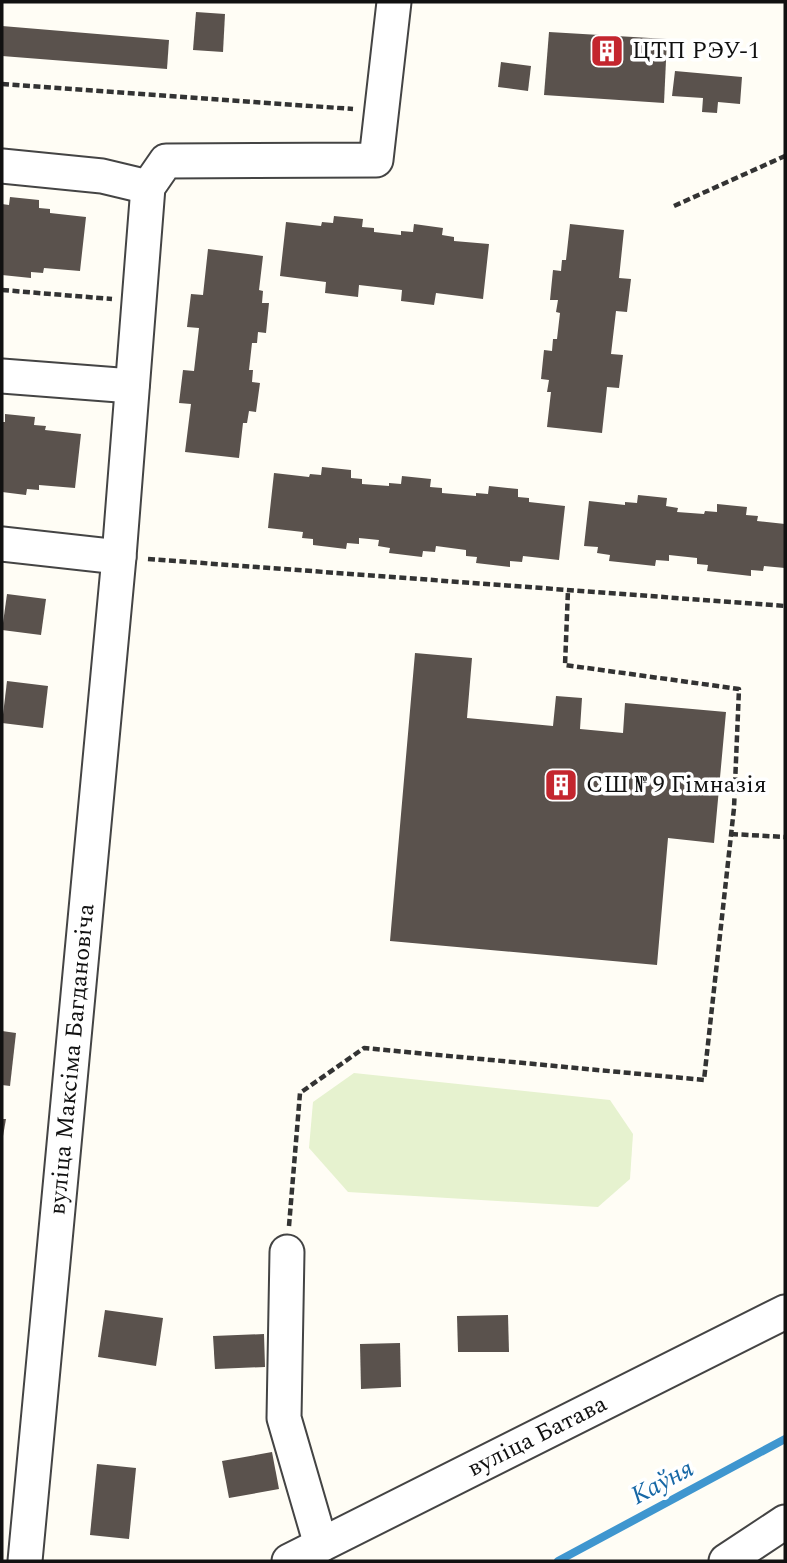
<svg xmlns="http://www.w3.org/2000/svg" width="787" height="1563" font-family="Spectral,serif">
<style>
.pitch{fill:#e6f2cf}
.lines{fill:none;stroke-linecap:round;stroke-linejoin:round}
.stream{stroke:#3f96cf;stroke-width:8}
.building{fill:#5a524d}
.minor-casing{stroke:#444;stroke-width:37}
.path{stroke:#333;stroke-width:4.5;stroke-dasharray:7 3.5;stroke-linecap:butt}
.minor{stroke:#fff;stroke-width:33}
.labels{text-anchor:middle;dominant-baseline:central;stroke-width:7;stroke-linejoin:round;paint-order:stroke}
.poi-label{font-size:24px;fill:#111;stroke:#fff;text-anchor:start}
.street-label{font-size:24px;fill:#111;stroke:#fff}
.water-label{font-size:26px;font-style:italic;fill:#1768a6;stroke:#fff}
</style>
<rect width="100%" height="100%" fill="#fffdf5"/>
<!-- pitch -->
<path class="pitch" d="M354,1073L610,1100L633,1134L630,1179L598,1207L348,1192L309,1148L313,1102Z"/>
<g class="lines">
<!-- stream -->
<path class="stream" d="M558,1561L785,1439"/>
</g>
<!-- building -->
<g class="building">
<path d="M196,12L225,14L223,52L193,50Z"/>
<path d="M2,26L169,40L167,69L2,56Z"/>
<path d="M549,32L667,39L664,103L544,95Z"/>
<path d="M501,62L531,66L528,91L498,87Z"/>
<path d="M675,71L742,77L740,104L718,102L717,113L702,112L703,98L672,96Z"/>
<path d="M10,197L39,200V208L50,209V213L86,217L80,271L44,268L43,273L31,272V278L2,275V204L9,205Z"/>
<path d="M334,216L363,219L362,227L374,228V232L401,235V231L413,232L414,224L443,228L442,235L454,237V241L489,244L483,299L436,293L434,305L401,301L402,290L359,285L358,297L325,293L326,282L280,276L286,222L321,226L322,222L333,223Z"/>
<path d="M570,224L624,230L619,278L631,279L627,312L616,311L611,354L623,355L619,388L607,387L602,433L547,427L551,392H547L549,380L541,379L544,350L552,351L553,339H557L560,313L556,312L558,300H550L553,270L561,271L562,260H566Z"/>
<path d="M208,249L263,256L259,290L263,291L262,303H269L266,333L258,332L257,343H252L249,370H253L252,382L260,383L256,412L249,411L247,423H243L239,458L185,452L191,404L179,403L183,370L194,371L199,328L187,327L191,294L203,295Z"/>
<path d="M5,414L35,417L34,425L46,426L45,430L81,434L75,488L39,485V490L27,489L26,495L2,492V422H5Z"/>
<path d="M322,467L351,470V478L362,479V484L389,486V483L401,484L402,476L431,479L430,487L442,488V493L476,496V493L488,494L489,486L518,489V497L529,498V502L565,506L559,560L523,556L522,562L510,561V567L476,563L477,557L466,556V550L436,546L435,552L423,551L422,557L389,553L390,548L378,546L379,540L359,538V544L347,543L346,549L313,545V539L302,538L303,532L268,528L274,473L309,477L310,474L321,475Z"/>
<path d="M638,495L667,498L666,506L678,508L677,512L704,514L705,511L717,512V504L747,507L746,515L758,516L757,521L785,524V568L764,566L763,571L751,570V576L707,571L708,565L697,564V558L669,555V561L656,560L655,566L609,561L610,555L597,553L598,547L584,546L589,501L625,505V502L637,503Z"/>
<path d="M7,594L46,599L41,635L2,630Z"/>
<path d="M415,653L472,658L467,718L553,726L556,696L582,698L580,729L623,733L625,703L726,712L714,843L668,838L657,965L390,941Z"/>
<path d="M7,681L48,686L43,728L2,723Z"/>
<path d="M2,1031L16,1033L10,1086L2,1085Z"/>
<path d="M2,1119H6L3,1136H2Z"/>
<path d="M105,1310L163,1318L156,1366L98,1357Z"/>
<path d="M508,1315L509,1352H458L457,1316Z"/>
<path d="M264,1334L265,1367L215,1369L213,1336Z"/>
<path d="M400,1343L401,1387L361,1389L360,1344Z"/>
<path d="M272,1452L279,1489L229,1498L222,1461Z"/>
<path d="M97,1464L136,1468L129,1539L90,1535Z"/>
</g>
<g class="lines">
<defs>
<g id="minor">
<path d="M2,166L102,176L148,187"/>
<path d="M2,376L132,386"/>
<path d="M2,544L119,557"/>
<path d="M287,1252L284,1418L321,1545"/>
<path id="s1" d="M25,1561L119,557L148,187L166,161L376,160L394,2"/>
<path id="s2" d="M289,1561L785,1312"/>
<path d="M726,1561L785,1522"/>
</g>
</defs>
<!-- minor casing -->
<use href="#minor" class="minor-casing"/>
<!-- path -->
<g class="path">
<path d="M2,84L353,109"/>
<path d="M674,206L785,156"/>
<path d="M2,290L112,299"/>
<path d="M148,559L785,606"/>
<path d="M731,834L785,837"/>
<path d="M289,1226L300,1093L364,1048L704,1080L734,808L739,689L565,665L568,590"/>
</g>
<!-- minor -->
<use href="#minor" class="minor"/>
</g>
<!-- icons -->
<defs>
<symbol id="building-square" viewBox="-11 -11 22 22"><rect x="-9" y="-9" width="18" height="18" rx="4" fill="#c4262e" stroke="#fff"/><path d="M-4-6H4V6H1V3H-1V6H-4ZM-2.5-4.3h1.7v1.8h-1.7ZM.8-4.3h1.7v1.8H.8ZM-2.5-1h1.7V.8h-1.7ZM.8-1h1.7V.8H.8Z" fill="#fff"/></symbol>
</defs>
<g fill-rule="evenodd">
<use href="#building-square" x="588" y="32" width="38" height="38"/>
<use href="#building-square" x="542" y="766" width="38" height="38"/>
</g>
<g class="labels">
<!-- poi labels -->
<g class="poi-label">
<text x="632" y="51">ЦТП РЭУ-1</text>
<text x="586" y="785">СШ № 9 Гімназія</text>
</g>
<!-- street labels -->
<g class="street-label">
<text stroke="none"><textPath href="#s1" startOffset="504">вуліца Максіма Багдановіча</textPath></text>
<text stroke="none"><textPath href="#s2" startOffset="278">вуліца Батава</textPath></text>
</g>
<!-- water labels -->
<g class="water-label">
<text transform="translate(662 1482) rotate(-28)">Каўня</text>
</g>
</g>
<!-- border -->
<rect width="787" height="1563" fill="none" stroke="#111111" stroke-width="7"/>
</svg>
